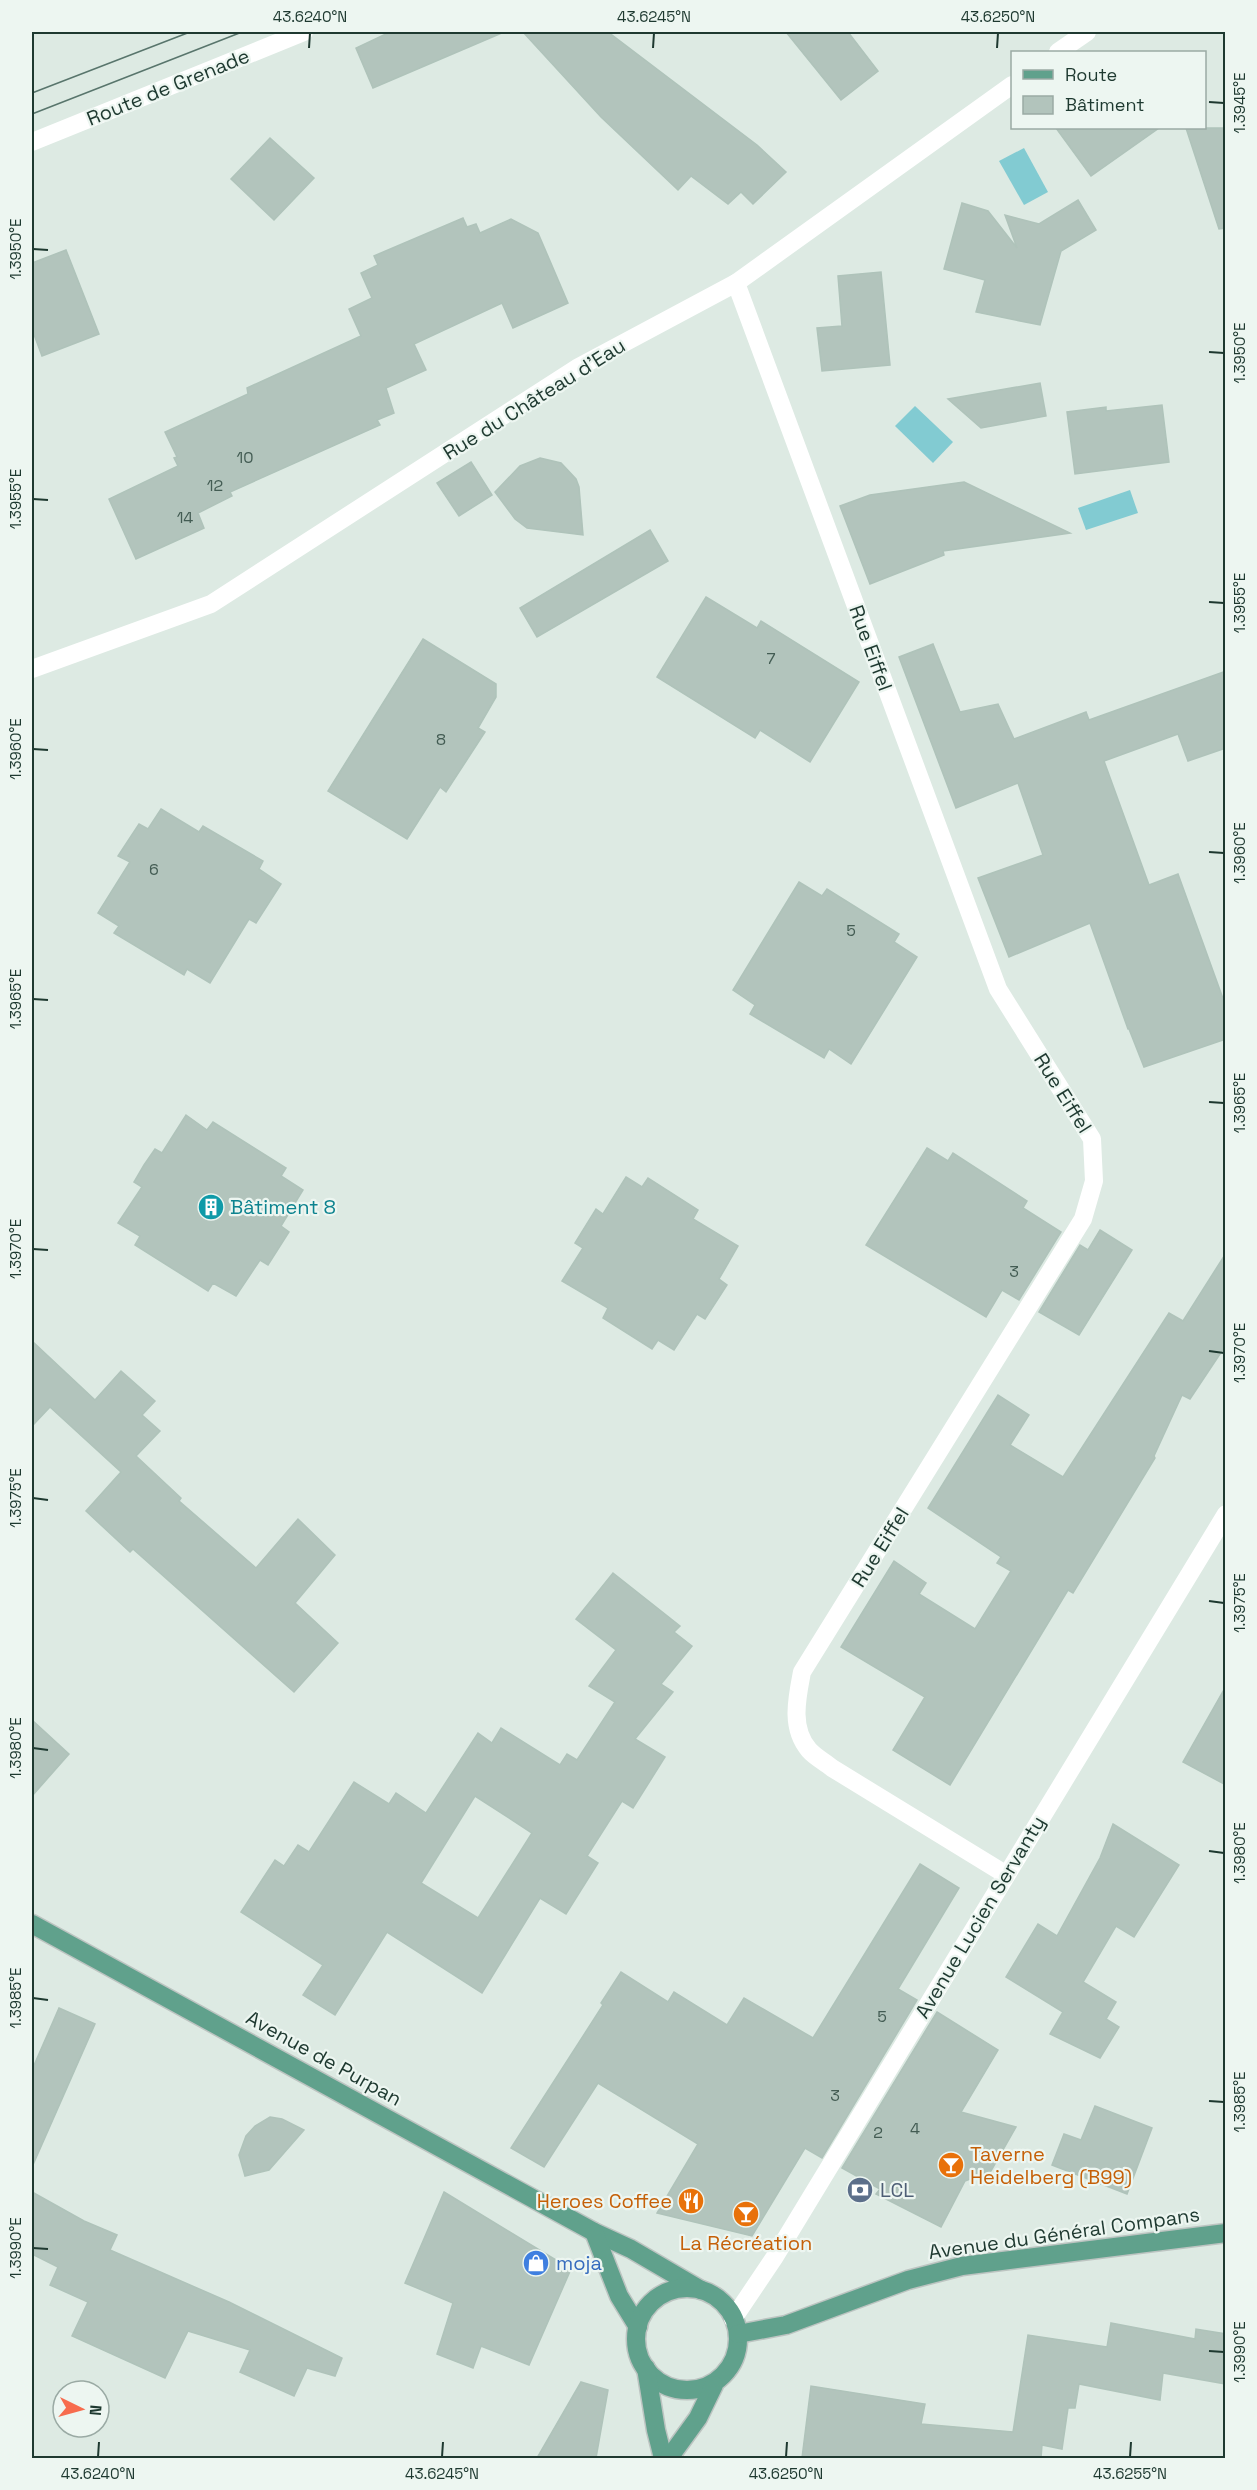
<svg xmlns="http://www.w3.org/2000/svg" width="1257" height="2490" font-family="'Space Grotesk',sans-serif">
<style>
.water{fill:#82cbd2}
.building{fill:#b2c4bc;stroke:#afc3ba;stroke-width:1.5;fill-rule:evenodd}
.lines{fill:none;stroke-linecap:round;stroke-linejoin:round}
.major-casing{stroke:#bcc4c1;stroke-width:21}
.minor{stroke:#fff;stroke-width:18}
.major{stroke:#60a18c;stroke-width:18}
.tram{stroke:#58756c;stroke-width:1.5}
.ticks{fill:none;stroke:#1e3930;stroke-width:2}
.labels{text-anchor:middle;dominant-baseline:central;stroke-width:4.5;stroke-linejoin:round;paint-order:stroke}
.number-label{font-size:16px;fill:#435c53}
.street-label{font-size:20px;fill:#1e3930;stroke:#edf6f1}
.culture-label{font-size:20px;fill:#0d838f;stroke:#edf6f1;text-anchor:start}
.food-label{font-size:20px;fill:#c56008;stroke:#edf6f1;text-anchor:start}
.service-label{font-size:20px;fill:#4e5e75;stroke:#edf6f1;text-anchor:start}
.shop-label{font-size:20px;fill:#366cbe;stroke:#edf6f1;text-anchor:start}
.neatline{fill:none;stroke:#1e3930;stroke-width:2}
.ticks-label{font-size:15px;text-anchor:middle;fill:#1e3930}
</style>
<rect width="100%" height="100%" fill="#ddeae3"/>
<!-- water -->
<g class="water">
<path d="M1024,148L1048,192L1024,205L999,161Z"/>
<path d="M915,406L953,442L933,463L895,426Z"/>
<path d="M1130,490L1138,513L1086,530L1078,508Z"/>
</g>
<!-- building -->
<g class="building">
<path d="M390,32H504L373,88L356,48Z"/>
<path d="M523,32H608L757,145L786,172L753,204L741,192L728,204L691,176L678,190L601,117Z"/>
<path d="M786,32H848L878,71L841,100Z"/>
<path d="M1056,128H1159L1091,176Z"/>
<path d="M1186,128H1226V228L1219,229Z"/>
<path d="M270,138L314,178L274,220L231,179Z"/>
<path d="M1078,200L1096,230L1061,251L1040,325L976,312L985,280L944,269L962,203L988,211L1017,248L1005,215L1039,224Z"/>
<path d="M463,218L467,227L476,224L480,233L511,219L538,233L568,303L513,328L502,303L414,344L426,370L386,388L394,413L377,420L380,425L230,492L232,496L198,513L204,528L136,559L109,499L178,466L174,458L177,457L165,432L248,394L247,388L361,336L349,309L372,298L361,273L378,265L374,256Z"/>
<path d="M66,250L99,334L42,356L32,329V263Z"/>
<path d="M881,272L890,365L822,371L817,328L842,326L838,276Z"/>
<path d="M1040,383L1046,416L981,428L948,399Z"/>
<path d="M1162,405L1169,462L1075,474L1067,412L1106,407V411Z"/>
<path d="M540,458L561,463L576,479L579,487L583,535L527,528L515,519L495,492L520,466Z"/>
<path d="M471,462L492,495L459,516L437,483Z"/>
<path d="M964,482L1070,533L943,551L944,555L870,584L840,506L870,495Z"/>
<path d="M650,530L668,561L537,637L520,608Z"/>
<path d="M706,597L757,628L761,621L859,682L810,762L760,730L755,738L657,677Z"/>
<path d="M423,639L496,684V697L478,728L485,732L446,792L440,787L407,839L328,791Z"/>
<path d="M933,644L960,712L998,704L1014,739L1086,712L1089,720L1226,671V748L1188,761L1178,734L1104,761L1149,885L1178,874L1226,1007V1039L1144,1067L1129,1029H1128L1090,923L1009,957L978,878L1043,855L1018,783L956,808L899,657Z"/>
<path d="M161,809L199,832L203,826L263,861L259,869L281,884L256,923L249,919L210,983L187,969L184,975L114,933L119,926L98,913L130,862L118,856L139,824L148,829Z"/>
<path d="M799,882L822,896L827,889L899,934L894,942L917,957L851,1064L829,1049L824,1058L750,1014L755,1005L733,990Z"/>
<path d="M186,1115L207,1130L213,1122L286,1168L281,1176L303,1190L281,1226L289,1232L268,1265L260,1260L236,1296L213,1283L208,1291L135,1245L140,1236L118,1223L142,1187L134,1182L144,1165L155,1149L162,1153Z"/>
<path d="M927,1148L948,1161L953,1153L1027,1201L1023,1208L1061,1232L1019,1300L1002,1290L986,1317L866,1245Z"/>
<path d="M626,1177L642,1187L648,1178L698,1210L693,1219L738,1246L719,1279L727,1285L705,1319L697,1314L674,1350L658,1340L652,1349L603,1318L608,1308L562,1281L583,1248L575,1243L596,1209L603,1214Z"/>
<path d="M1100,1230L1132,1250L1079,1335L1039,1312L1080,1245L1088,1250Z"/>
<path d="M1226,1253V1345L1190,1399L1182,1395L1154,1456L1155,1458L1073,1593L1068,1590L950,1785L893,1750L925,1697L841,1647L894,1561L926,1583L919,1594L975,1629L1011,1571L997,1563L1001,1557L928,1508L998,1395L1029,1415L1010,1445L1063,1477L1169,1313L1183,1321Z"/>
<path d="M32,1341L95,1400L121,1371L155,1401L142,1415L160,1431L136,1456L181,1498L179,1501L256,1568L298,1519L335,1555L295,1603L338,1643L294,1692L133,1549L130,1552L86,1511L121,1472L50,1407L32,1426Z"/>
<path d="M613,1573L680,1626L674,1632L692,1646L661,1684L673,1692L635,1739L665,1757L633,1808L622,1801L587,1856L598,1863L566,1914L540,1898L482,1993L387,1932L335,2015L303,1995L323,1965L241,1912L275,1860L284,1866L298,1845L309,1852L354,1782L389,1804L396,1793L426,1813L478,1733L492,1743L501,1728L560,1765L567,1754L577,1760L615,1702L589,1686L616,1650L576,1619ZM475,1796L532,1833L478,1918L421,1883Z"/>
<path d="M1226,1686V1785L1183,1762Z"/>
<path d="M32,1720L69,1754L32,1796Z"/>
<path d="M1113,1824L1179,1865L1134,1937L1116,1926L1083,1982L1116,2002L1106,2019L1119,2027L1100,2058L1050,2034L1063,2012L1006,1977L1038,1924L1057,1936L1100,1858Z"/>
<path d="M920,1864L959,1888L898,1989L917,2000L822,2158L805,2148L752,2236L657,2213L698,2144L598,2083L544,2167L511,2148L603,2005L601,2003L621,1972L668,2002L674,1992L727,2025L744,1998L813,2038Z"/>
<path d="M59,2008L95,2024L32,2167V2070Z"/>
<path d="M937,2012L998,2050L961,2112L1016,2127L991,2171L965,2181L941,2227L876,2194L880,2189L842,2168Z"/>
<path d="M1095,2106L1152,2128L1127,2194L1052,2165L1064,2134L1081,2140Z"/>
<path d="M270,2117L282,2119L304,2130L269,2170L245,2176L239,2155L246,2136L255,2126Z"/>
<path d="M32,2192L84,2221L117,2235L110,2250L229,2302L342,2358L335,2376L307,2368L294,2396L240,2372L250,2350L188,2331L165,2378L72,2336L88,2302L50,2285L58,2267L32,2254Z"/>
<path d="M444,2192L571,2269L529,2365L481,2346L473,2368L437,2354L453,2303L405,2283Z"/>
<path d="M1111,2323L1195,2339L1196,2329L1226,2334V2384L1163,2373L1160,2400L1079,2384L1075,2408H1068L1062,2449L1042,2445L1041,2458H802L811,2386L925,2404L921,2424L1013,2432L1028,2335L1107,2347Z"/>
<path d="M581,2382L608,2390L596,2458H537Z"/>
</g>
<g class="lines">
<defs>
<g id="major">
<path d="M32,1924L594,2232L631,2249L701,2290"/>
<path d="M594,2232L619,2296L638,2327"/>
<circle cx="687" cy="2339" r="51"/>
<path d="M738,2334L786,2325L908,2280L962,2266L1226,2233"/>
<path d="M646,2368L656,2430L663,2458"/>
<path d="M669,2458L698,2418L714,2385"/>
</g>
</defs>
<!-- major casing -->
<use href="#major" class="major-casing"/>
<!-- minor -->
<g class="minor">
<path d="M1058,52L1087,32"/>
<path d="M32,142L304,32"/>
<path d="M736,283L998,989L1092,1139L1094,1181L1083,1219L802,1672C797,1698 790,1728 809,1750C815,1757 825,1762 832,1768L1005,1874"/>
<path d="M32,669L211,604L577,368L736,283L1012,85"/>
<path d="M733,2319L774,2258L1226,1514"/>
</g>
<!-- major -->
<use href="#major" class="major"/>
<!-- tram -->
<g class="tram">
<path d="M32,93L190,32"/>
<path d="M32,114L242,32"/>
</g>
</g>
<!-- ticks -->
<path class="ticks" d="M309,48L310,33M653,48L654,33M997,48L998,33M1209,102L1224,103M33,249L48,250M1209,352L1224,353M33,499L48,500M1209,602L1224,603M33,749L48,750M1209,852L1224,853M33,999L48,1000M1209,1102L1224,1103M33,1249L48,1250M1209,1351L1224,1353M33,1498L48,1500M1209,1601L1224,1603M33,1748L48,1750M1209,1851L1224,1853M33,1998L48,2000M1209,2101L1224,2102M33,2248L48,2249M1209,2351L1224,2352M98,2457L99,2442M442,2457L443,2442M786,2457L787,2442M1130,2457L1131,2442"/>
<!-- icons -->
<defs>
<symbol id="building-disc" viewBox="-11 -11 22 22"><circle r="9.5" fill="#0f9aa8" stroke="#edf6f1"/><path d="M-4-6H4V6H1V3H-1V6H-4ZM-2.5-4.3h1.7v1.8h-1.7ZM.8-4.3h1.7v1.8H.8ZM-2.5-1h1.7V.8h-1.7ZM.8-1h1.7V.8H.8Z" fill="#fff"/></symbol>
<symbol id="bar-disc" viewBox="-11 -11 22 22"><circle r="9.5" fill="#e8710a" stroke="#edf6f1"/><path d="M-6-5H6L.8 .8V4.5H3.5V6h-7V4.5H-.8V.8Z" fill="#fff"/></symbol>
<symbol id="bank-disc" viewBox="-11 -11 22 22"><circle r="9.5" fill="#5c6f8a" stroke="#edf6f1"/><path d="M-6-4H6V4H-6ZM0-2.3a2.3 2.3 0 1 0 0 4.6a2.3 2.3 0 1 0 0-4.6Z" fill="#fff"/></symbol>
<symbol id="restaurant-disc" viewBox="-11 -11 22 22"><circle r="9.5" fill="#e8710a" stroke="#edf6f1"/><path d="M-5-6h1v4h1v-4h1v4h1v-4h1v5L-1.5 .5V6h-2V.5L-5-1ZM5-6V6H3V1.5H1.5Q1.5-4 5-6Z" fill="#fff"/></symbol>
<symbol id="shop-disc" viewBox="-11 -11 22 22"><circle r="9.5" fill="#3f7fe0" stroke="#edf6f1"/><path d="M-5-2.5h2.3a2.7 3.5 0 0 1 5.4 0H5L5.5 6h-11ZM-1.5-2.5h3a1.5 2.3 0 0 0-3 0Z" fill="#fff"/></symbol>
</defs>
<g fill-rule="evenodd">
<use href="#building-disc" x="196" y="1192" width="30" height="30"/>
<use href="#bar-disc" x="936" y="2150" width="30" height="30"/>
<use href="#bank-disc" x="845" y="2175" width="30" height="30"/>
<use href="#restaurant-disc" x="676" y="2186" width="30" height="30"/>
<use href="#bar-disc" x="731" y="2199" width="30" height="30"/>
<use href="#shop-disc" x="521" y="2248" width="30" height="30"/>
</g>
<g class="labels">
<!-- number labels -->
<g class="number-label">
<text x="245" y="457">10</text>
<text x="215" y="485">12</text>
<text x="185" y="517">14</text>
<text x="771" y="658">7</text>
<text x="441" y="739">8</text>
<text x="154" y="869">6</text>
<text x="851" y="930">5</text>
<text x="1014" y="1271">3</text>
<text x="882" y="2016">5</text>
<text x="835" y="2095">3</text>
<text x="915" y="2128">4</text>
<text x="878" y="2132">2</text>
</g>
<!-- street labels -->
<g class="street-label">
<text transform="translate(168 87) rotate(-22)">Route de Grenade</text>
<text transform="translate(534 399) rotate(-32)">Rue du Château d'Eau</text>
<text transform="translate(871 648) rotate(70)">Rue Eiffel</text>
<text transform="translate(1063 1093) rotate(58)">Rue Eiffel</text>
<text transform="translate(880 1547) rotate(-58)">Rue Eiffel</text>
<text transform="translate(980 1917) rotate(-59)">Avenue Lucien Servanty</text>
<text transform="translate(324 2058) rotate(29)">Avenue de Purpan</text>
<text transform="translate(1064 2233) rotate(-8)">Avenue du Général Compans</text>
</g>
<!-- culture labels -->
<g class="culture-label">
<text x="230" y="1207">Bâtiment 8</text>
</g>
<!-- food labels -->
<g class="food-label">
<text x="970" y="2154">Taverne<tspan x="970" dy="23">Heidelberg (B99)</tspan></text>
<text x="672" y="2201" text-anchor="end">Heroes Coffee</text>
<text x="746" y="2243" text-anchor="middle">La Récréation</text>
</g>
<!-- service labels -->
<g class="service-label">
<text x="880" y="2190">LCL</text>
</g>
<!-- shop labels -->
<g class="shop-label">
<text x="556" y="2263">moja</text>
</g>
</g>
<!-- border -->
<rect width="1257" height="2490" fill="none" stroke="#edf6f1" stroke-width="66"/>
<!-- legend -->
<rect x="1011" y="51" width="195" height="78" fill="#edf6f1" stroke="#9aaaa4" stroke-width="1.5"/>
<rect x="1023" y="70" width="30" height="9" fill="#60a18c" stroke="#9aaaa4" stroke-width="1.5"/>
<text x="1065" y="81" font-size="18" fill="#1e3930">Route</text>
<rect x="1023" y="96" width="30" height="18" fill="#b2c4bc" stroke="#9aaaa4" stroke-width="1.5"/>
<text x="1065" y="111" font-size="18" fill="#1e3930">Bâtiment</text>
<!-- north arrow -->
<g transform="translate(81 2409) rotate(95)"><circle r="28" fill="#edf6f1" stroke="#9aaaa4" stroke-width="1.5"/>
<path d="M0-4.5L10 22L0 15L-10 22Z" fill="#f76c4e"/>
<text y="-9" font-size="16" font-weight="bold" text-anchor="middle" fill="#1e3930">N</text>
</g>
<rect x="33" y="33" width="1191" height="2424" class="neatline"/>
<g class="ticks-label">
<text x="310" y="22">43.6240°N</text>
<text x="654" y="22">43.6245°N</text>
<text x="998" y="22">43.6250°N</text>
<text transform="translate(1240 103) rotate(-90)" y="5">1.3945°E</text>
<text transform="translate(16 249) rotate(-90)" y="5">1.3950°E</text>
<text transform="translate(1240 353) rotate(-90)" y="5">1.3950°E</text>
<text transform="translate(16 499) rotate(-90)" y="5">1.3955°E</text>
<text transform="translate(1240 603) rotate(-90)" y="5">1.3955°E</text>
<text transform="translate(16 749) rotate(-90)" y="5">1.3960°E</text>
<text transform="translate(1240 853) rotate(-90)" y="5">1.3960°E</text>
<text transform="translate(16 999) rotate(-90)" y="5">1.3965°E</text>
<text transform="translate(1240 1103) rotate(-90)" y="5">1.3965°E</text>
<text transform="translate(16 1249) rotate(-90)" y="5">1.3970°E</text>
<text transform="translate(1240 1353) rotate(-90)" y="5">1.3970°E</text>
<text transform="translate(16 1498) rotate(-90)" y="5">1.3975°E</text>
<text transform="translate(1240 1603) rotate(-90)" y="5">1.3975°E</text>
<text transform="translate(16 1748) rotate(-90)" y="5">1.3980°E</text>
<text transform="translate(1240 1853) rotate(-90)" y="5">1.3980°E</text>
<text transform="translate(16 1998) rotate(-90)" y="5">1.3985°E</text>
<text transform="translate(1240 2102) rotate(-90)" y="5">1.3985°E</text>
<text transform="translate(16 2248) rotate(-90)" y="5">1.3990°E</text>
<text transform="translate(1240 2352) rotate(-90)" y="5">1.3990°E</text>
<text x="98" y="2479">43.6240°N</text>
<text x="442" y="2479">43.6245°N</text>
<text x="786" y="2479">43.6250°N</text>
<text x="1130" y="2479">43.6255°N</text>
</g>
</svg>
